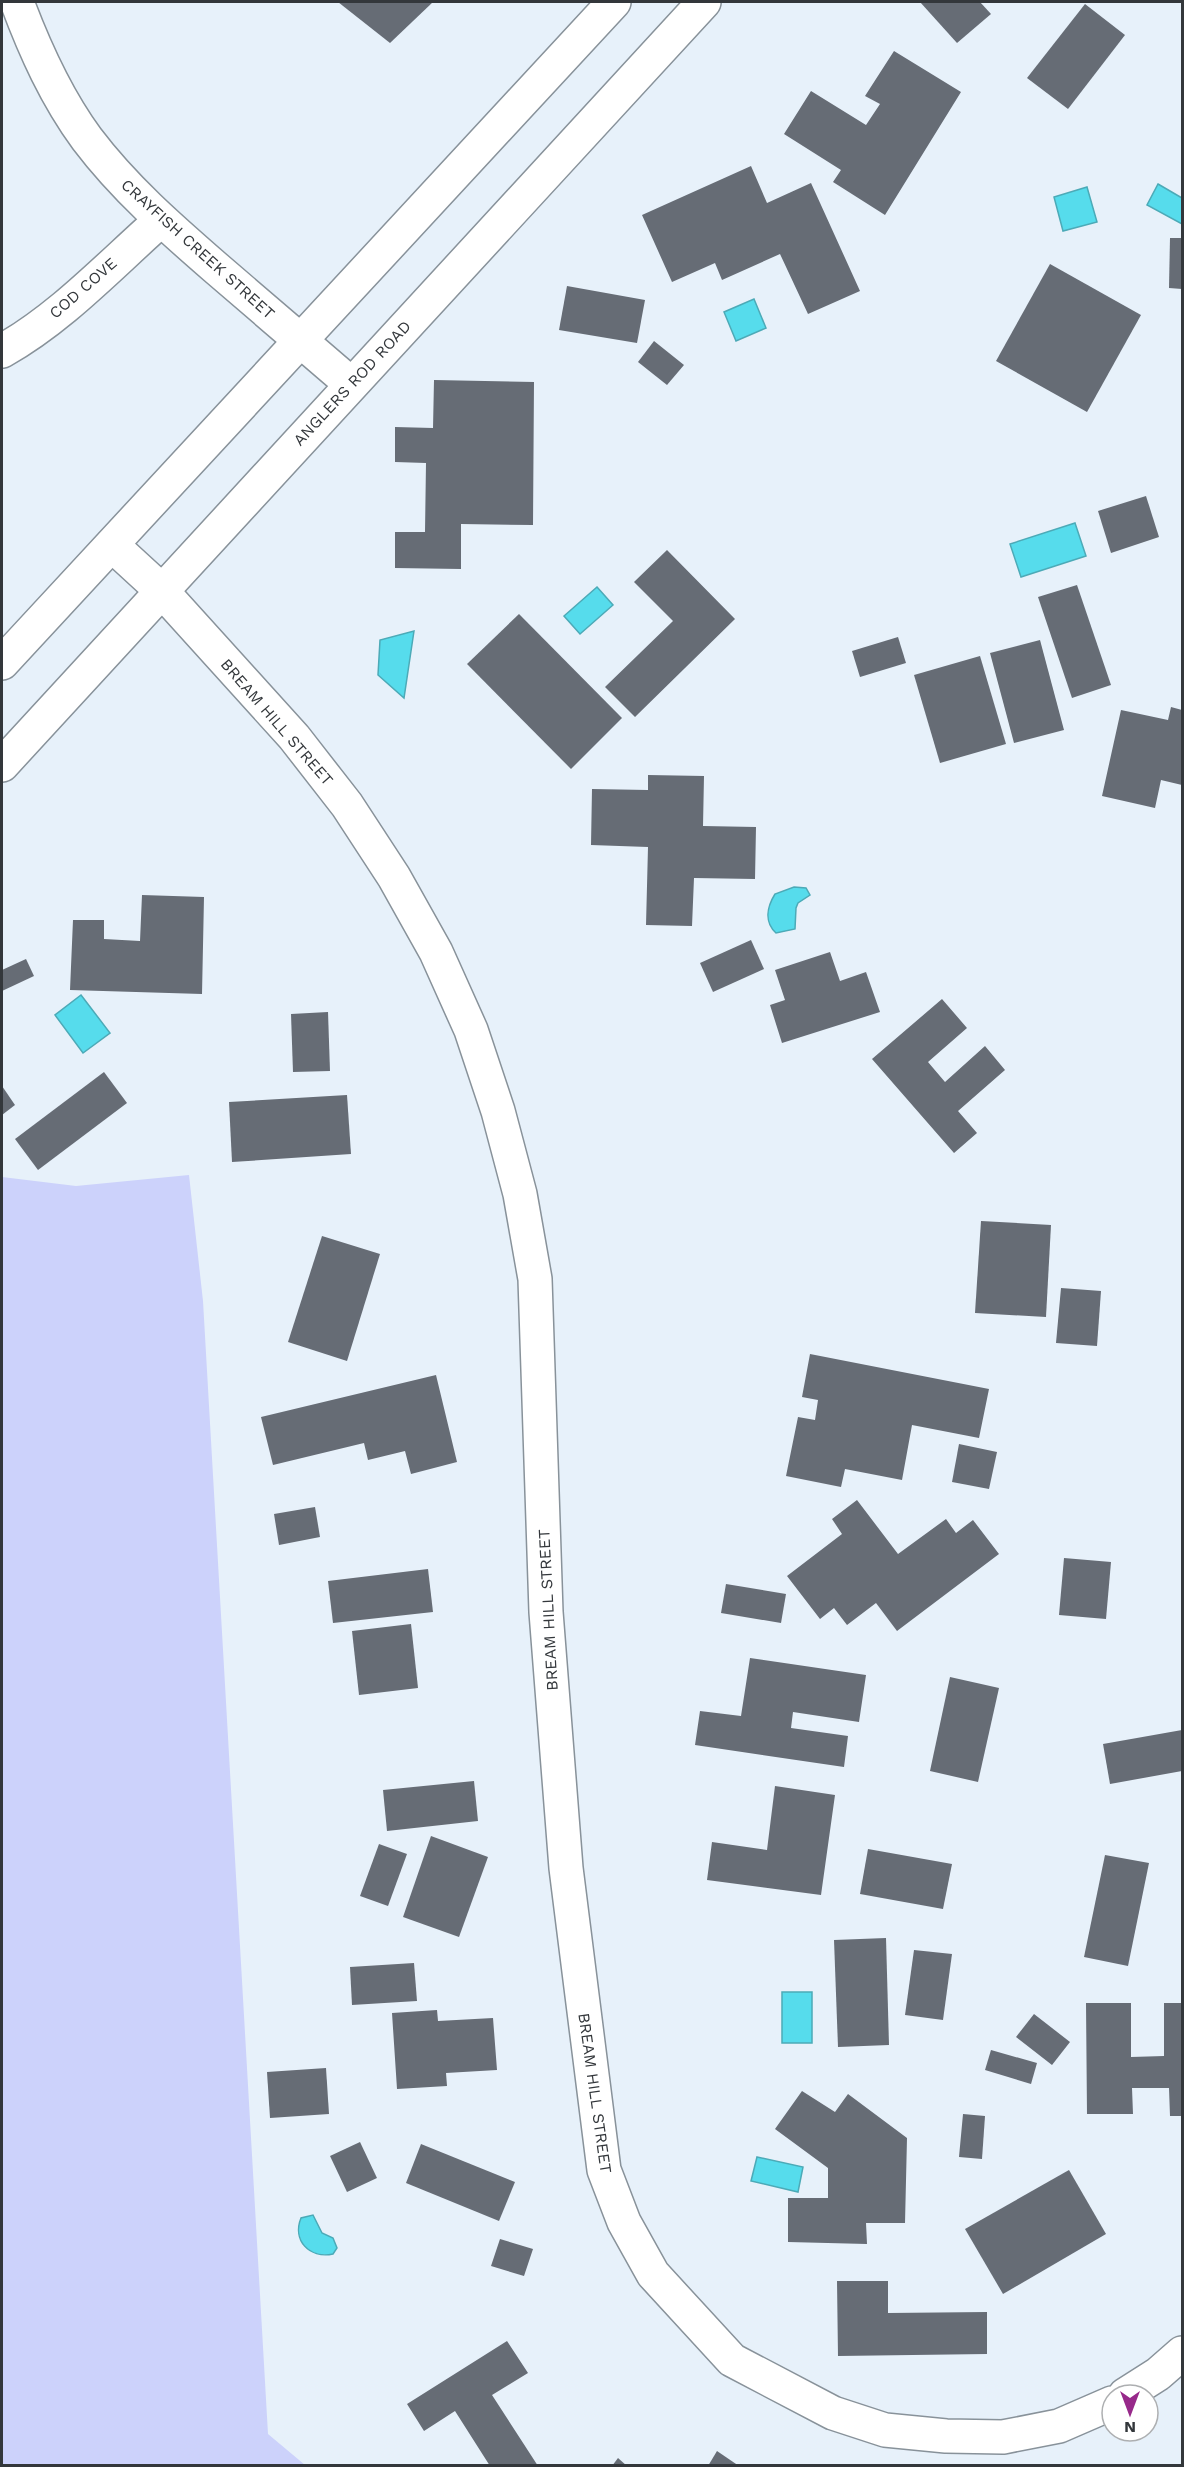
<svg xmlns="http://www.w3.org/2000/svg" width="1184" height="2467" font-family="'Work Sans',sans-serif">
<style>
.green{fill:#ccd2fb}
.water{fill:#56dcec;stroke:#4caab7;stroke-width:1.5}
.building{fill:#666c75}
.lines{fill:none;stroke-linecap:round;stroke-linejoin:round}
.minor-casing{stroke:#88929a;stroke-width:36}
.minor{stroke:#fff;stroke-width:33}
.labels{text-anchor:middle;dominant-baseline:central;stroke-width:6;stroke-linejoin:round;paint-order:stroke}
.street-label{font-size:16px;fill:#33373b;stroke:#fff}
</style>
<rect width="100%" height="100%" fill="#e7f1fa"/>
<!-- green -->
<path class="green" d="M189,1175L203,1301L268,2434L305,2465H2V1177L76,1186Z"/>
<!-- water -->
<g class="water">
<path d="M1158,184L1182,198V224L1147,205Z"/>
<path d="M1087,187L1097,222L1063,231L1054,197Z"/>
<path d="M754,299L766,328L736,341L724,312Z"/>
<path d="M1075,523L1086,556L1021,577L1010,544Z"/>
<path d="M597,587L613,605L580,634L564,616Z"/>
<path d="M414,631L404,698L378,675L380,640Z"/>
<path d="M794,887L806,888L810,895L798,903L796,908L795,929L776,933C764,922 767,907 775,894Z"/>
<path d="M81,995L110,1033L83,1053L55,1015Z"/>
<rect x="782" y="1992" width="30" height="51"/>
<path d="M757,2157L803,2167L798,2192L751,2181Z"/>
<path d="M313,2215L322,2233L333,2238L337,2248L333,2254C309,2259 292,2240 301,2218Z"/>
</g>
<!-- building -->
<g class="building">
<path d="M338,2H433L390,43Z"/>
<path d="M920,2H980L991,14L957,43Z"/>
<path d="M1085,4L1125,35L1068,109L1027,78Z"/>
<path d="M894,51L961,92L885,215L833,182L841,170L784,134L811,91L866,125L880,104L865,96Z"/>
<path d="M751,166L767,203L811,183L860,291L808,314L780,254L722,280L715,263L672,282L642,215Z"/>
<path d="M1170,238H1182V289L1169,288Z"/>
<path d="M1050,264L1141,315L1087,412L996,361Z"/>
<path d="M567,286L645,300L637,343L559,330Z"/>
<path d="M654,341L684,365L667,385L638,362Z"/>
<path d="M434,380L534,382L533,525L461,524V569L395,568V532H425L426,463L395,462V427L433,428Z"/>
<path d="M1146,496L1159,537L1111,553L1098,511Z"/>
<path d="M667,550L735,619L635,717L605,687L673,621L634,582Z"/>
<path d="M1077,585L1111,685L1072,698L1038,597Z"/>
<path d="M519,614L622,718L571,769L467,664Z"/>
<path d="M898,637L906,663L860,677L852,651Z"/>
<path d="M1040,640L1064,730L1014,743L990,653Z"/>
<path d="M980,656L1006,744L940,763L914,675Z"/>
<path d="M1171,707L1182,710V785L1161,780L1155,808L1102,796L1121,710L1168,720Z"/>
<path d="M648,775L704,776L703,826L756,827L755,879L694,878L692,926L646,925L648,847L591,845L592,789L648,790Z"/>
<path d="M142,895L204,897L202,994L70,990L73,920H104V939L140,941Z"/>
<path d="M751,940L764,969L713,992L700,963Z"/>
<path d="M830,952L840,981L866,972L880,1012L782,1043L770,1005L785,1000L775,970Z"/>
<path d="M26,959L34,976L2,991V970Z"/>
<path d="M942,999L967,1028L928,1062L945,1082L985,1046L1005,1070L958,1111L977,1133L954,1153L872,1059Z"/>
<path d="M328,1012L330,1071L293,1072L291,1014Z"/>
<path d="M104,1072L127,1103L38,1170L15,1139Z"/>
<path d="M2,1086L15,1105L2,1115Z"/>
<path d="M347,1095L351,1154L232,1162L229,1102Z"/>
<path d="M981,1221L1051,1225L1046,1317L975,1313Z"/>
<path d="M322,1236L380,1254L347,1361L288,1342Z"/>
<path d="M1061,1288L1101,1291L1097,1346L1056,1343Z"/>
<path d="M810,1354L989,1389L979,1438L912,1425L902,1480L845,1469L841,1487L786,1476L798,1417L815,1420L818,1400L802,1397Z"/>
<path d="M436,1375L457,1462L411,1474L405,1451L368,1460L364,1443L273,1465L261,1417Z"/>
<path d="M959,1444L997,1452L989,1489L952,1482Z"/>
<path d="M857,1500L898,1554L946,1519L956,1533L973,1520L999,1554L897,1631L876,1603L847,1625L834,1608L820,1619L787,1576L842,1534L832,1519Z"/>
<path d="M315,1507L320,1537L279,1545L274,1514Z"/>
<path d="M1064,1558L1111,1562L1106,1619L1059,1615Z"/>
<path d="M428,1569L433,1612L333,1623L328,1581Z"/>
<path d="M726,1584L786,1594L781,1623L721,1613Z"/>
<path d="M411,1624L418,1688L359,1695L352,1631Z"/>
<path d="M750,1658L866,1675L859,1722L793,1712L791,1728L848,1736L844,1767L695,1745L700,1711L741,1716Z"/>
<path d="M950,1677L999,1688L978,1782L930,1771Z"/>
<path d="M1182,1730V1771L1110,1784L1103,1744Z"/>
<path d="M474,1781L478,1821L387,1831L383,1790Z"/>
<path d="M775,1786L835,1795L821,1895L707,1880L712,1842L767,1850Z"/>
<path d="M431,1836L488,1857L459,1937L403,1917Z"/>
<path d="M379,1844L407,1854L388,1906L360,1896Z"/>
<path d="M868,1849L952,1864L943,1909L860,1894Z"/>
<path d="M1105,1855L1149,1863L1128,1966L1084,1957Z"/>
<path d="M886,1938L889,2045L838,2047L834,1940Z"/>
<path d="M914,1950L952,1954L943,2020L905,2015Z"/>
<path d="M414,1963L417,2001L352,2005L350,1967Z"/>
<path d="M1086,2003H1131V2057L1164,2056V2003H1182V2116H1170L1169,2088H1132L1133,2114H1087Z"/>
<path d="M437,2010L438,2021L493,2018L497,2070L446,2073L447,2086L397,2089L392,2013Z"/>
<path d="M1034,2014L1070,2042L1052,2065L1016,2037Z"/>
<path d="M991,2050L1037,2063L1031,2084L985,2070Z"/>
<path d="M326,2068L329,2114L270,2118L267,2072Z"/>
<path d="M802,2091L835,2112L848,2094L907,2138L905,2223H866L867,2244L788,2242V2198H828V2168L775,2129Z"/>
<path d="M963,2114L985,2116L982,2159L959,2157Z"/>
<path d="M360,2142L377,2178L347,2192L330,2156Z"/>
<path d="M421,2144L515,2182L499,2221L406,2183Z"/>
<path d="M1069,2170L1106,2234L1003,2294L965,2229Z"/>
<path d="M500,2239L533,2249L524,2276L491,2266Z"/>
<path d="M837,2281H888V2313L987,2312V2354L838,2356Z"/>
<path d="M507,2341L528,2373L492,2395L538,2466H490L455,2411L424,2431L407,2404Z"/>
<path d="M717,2451L739,2466H708Z"/>
<path d="M618,2458L627,2466H612Z"/>
</g>
<g class="lines">
<defs>
<g id="minor">
<path d="M17,2C35,50 56,97 87,139C124,188 170,228 216,268C261,307 306,345 351,384"/>
<path d="M2,351C61,318 110,265 161,220"/>
<path d="M112,545L161,590L294,737L347,805L394,877L436,952L471,1030L498,1111L520,1194L535,1279L546,1612L566,1868L604,2170L624,2222L653,2274L732,2360L833,2413L885,2430L946,2436L1003,2437L1059,2426L1112,2403"/>
<path d="M2,663L614,2"/>
<path d="M2,765L704,2"/>
<path d="M1125,2395L1158,2374L1182,2353"/>
</g>
</defs>
<!-- minor casing -->
<use href="#minor" class="minor-casing"/>
<!-- minor -->
<use href="#minor" class="minor"/>
</g>
<g class="labels">
<!-- street labels -->
<g class="street-label">
<text transform="translate(198 249) rotate(42)">CRAYFISH CREEK STREET</text>
<text transform="translate(83 288) rotate(-41)">COD COVE</text>
<text transform="translate(352 383) rotate(-47)">ANGLERS ROD ROAD</text>
<text transform="translate(277 722) rotate(49)">BREAM HILL STREET</text>
<text transform="translate(548 1610) rotate(-93)">BREAM HILL STREET</text>
<text transform="translate(595 2093) rotate(82)">BREAM HILL STREET</text>
</g>
</g>
<!-- border -->
<rect width="1184" height="2467" fill="none" stroke="#33373b" stroke-width="6"/>
<!-- north arrow -->
<g transform="translate(1130 2413) rotate(180)"><circle r="28" fill="#ffffff" stroke="#adafb1" stroke-width="1.5"/>
<path d="M0-4.5L10 22L0 15L-10 22Z" fill="#97298a"/>
<text y="-9" font-size="16" font-weight="bold" text-anchor="middle" fill="#33373b">N</text>
</g>
</svg>
